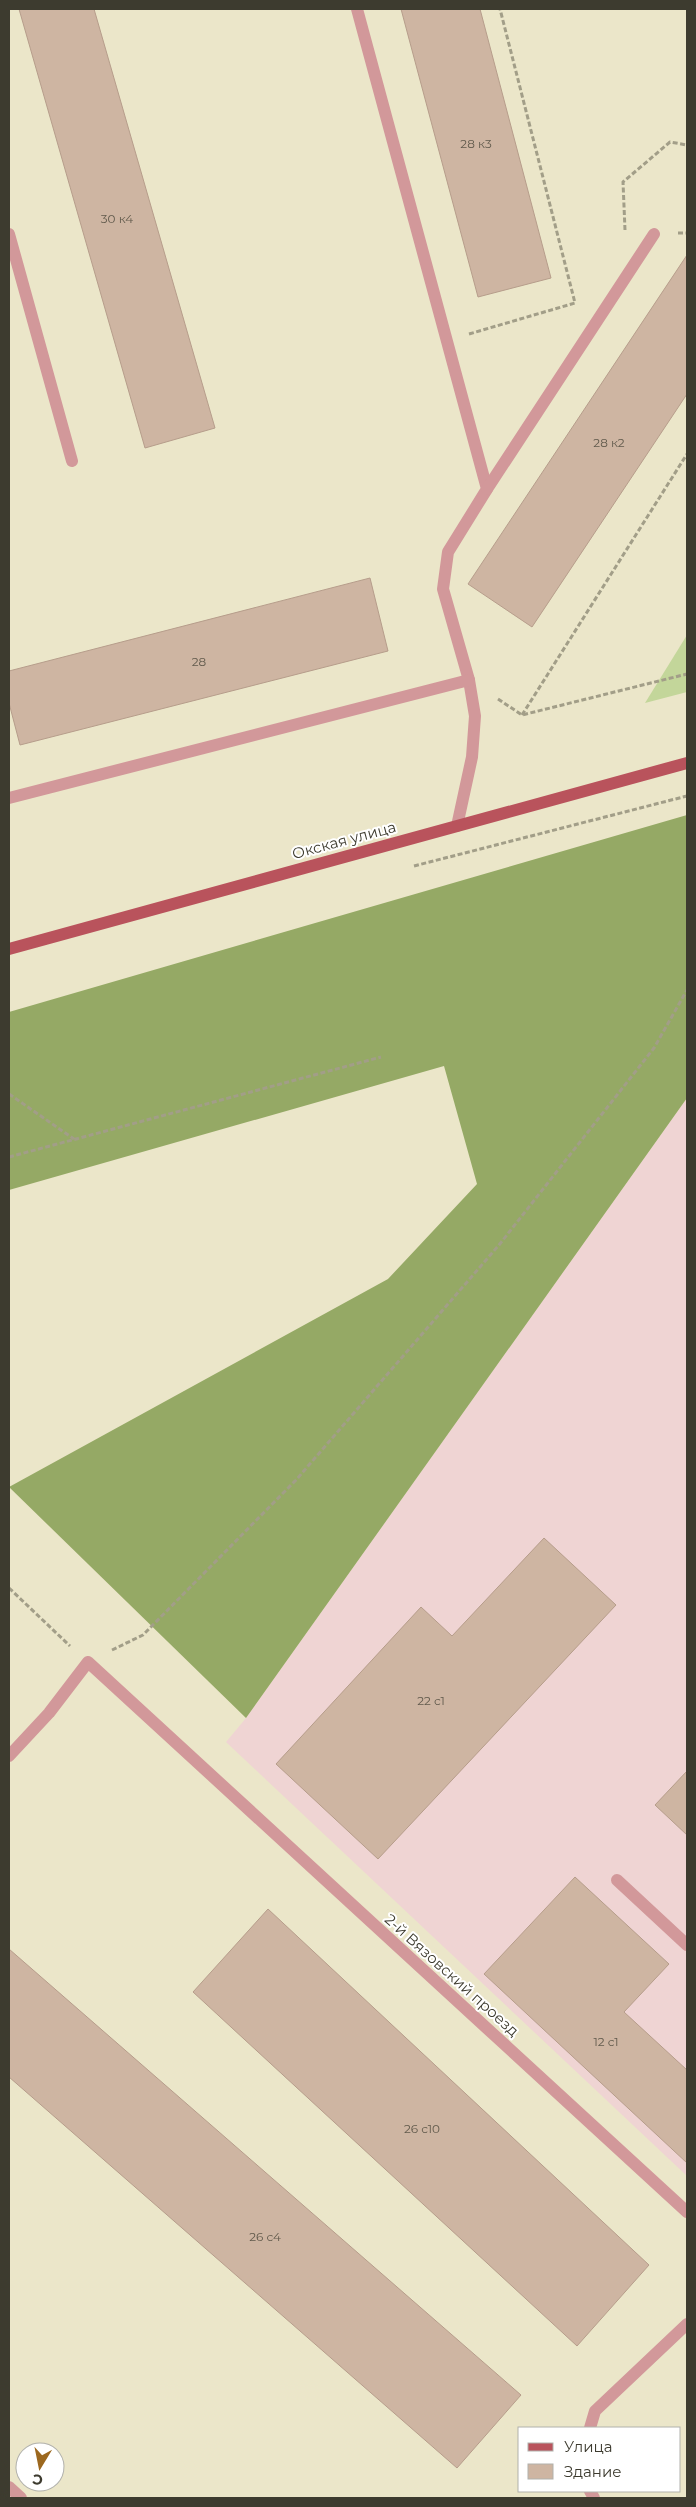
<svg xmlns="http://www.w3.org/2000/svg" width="696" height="2507" font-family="Montserrat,sans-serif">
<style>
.industrial{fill:#efd4d3}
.green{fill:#c3d69a}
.forest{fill:#95a965}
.building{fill:#ceb5a2;stroke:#b69d8b}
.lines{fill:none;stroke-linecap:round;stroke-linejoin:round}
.path{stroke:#a29e88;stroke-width:3;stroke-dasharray:5 2.5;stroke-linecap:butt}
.minor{stroke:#d2989a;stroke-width:12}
.major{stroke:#b9535c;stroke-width:12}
.labels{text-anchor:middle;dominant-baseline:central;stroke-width:4;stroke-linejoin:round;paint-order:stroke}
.number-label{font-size:12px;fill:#615a4c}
.street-label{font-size:15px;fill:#3d3b2f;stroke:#fff}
</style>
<rect width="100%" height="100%" fill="#ebe6c9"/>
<!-- industrial -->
<path class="industrial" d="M687,1098V2176L226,1742L246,1718Z"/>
<!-- green -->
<path class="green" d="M687,635V692L645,703Z"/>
<!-- forest -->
<path class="forest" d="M687,815V1098L246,1718L9,1487L388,1279L477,1184L444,1066L9,1190V1012Z"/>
<!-- building -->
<g class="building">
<path d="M19,9H94L215,428L145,448Z"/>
<path d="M401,9H480L551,278L478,297Z"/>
<path d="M687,255V394L532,627L468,584Z"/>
<path d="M370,578L388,651L20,745L9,703V671Z"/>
<path d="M544,1538L616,1605L378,1859L276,1764L421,1607L452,1636Z"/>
<path d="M687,1771V1835L655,1805Z"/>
<path d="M575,1877L669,1964L624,2012L687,2070V2163L484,1974Z"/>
<path d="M268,1909L649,2265L577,2346L193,1992Z"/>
<path d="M9,1949L521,2395L457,2468L9,2077Z"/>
</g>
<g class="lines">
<!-- path -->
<g class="path">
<path d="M625,230L623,182L670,142L687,145"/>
<path d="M678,233H687"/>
<path d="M469,334L575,303L500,9"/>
<path d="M498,699L522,715L687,674"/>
<path d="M522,715L687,454"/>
<path d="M414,866L687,796"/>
<path d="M9,1094L74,1139"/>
<path d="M9,1157L381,1057"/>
<path d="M9,1588L70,1646"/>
<path d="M112,1650L143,1635L296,1480L499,1245L654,1048L687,990"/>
</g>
<!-- minor -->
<g class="minor">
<path d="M357,9L487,489L448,552L443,589L469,680L475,716L472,757L457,826"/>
<path d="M9,234L72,461"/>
<path d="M487,489L654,234"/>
<path d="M9,798L469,680"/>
<path d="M9,1756L49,1713L88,1662L687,2212"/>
<path d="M617,1880L687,1945"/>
<path d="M590,2428L595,2411L687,2324"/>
<path d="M9,2487L21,2498"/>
<path d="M590,2491L594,2498"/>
</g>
<!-- major -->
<path class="major" d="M9,949L687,763"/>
</g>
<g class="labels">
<!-- number labels -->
<g class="number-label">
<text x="476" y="143">28 к3</text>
<text x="117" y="218">30 к4</text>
<text x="609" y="442">28 к2</text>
<text x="199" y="661">28</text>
<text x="431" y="1700">22 с1</text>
<text x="606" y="2041">12 с1</text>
<text x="422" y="2128">26 с10</text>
<text x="265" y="2236">26 с4</text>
</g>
<!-- street labels -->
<g class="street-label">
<text transform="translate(344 840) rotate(-15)">Окская улица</text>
<text transform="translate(452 1975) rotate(42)">2-й Вязовский проезд</text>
</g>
</g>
<!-- border -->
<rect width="696" height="2507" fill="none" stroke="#3d3b2f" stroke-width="20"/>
<!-- legend -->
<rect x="518" y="2427" width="162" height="65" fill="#ffffff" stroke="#b1b1ac"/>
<rect x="528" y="2443" width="25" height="8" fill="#b9535c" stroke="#b1b1ac"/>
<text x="564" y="2452" font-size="15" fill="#3d3b2f">Улица</text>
<rect x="528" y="2464" width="25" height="15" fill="#ceb5a2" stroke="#b1b1ac"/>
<text x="564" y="2477" font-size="15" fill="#3d3b2f">Здание</text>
<!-- north arrow -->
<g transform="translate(40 2467) rotate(190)"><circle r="24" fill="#ffffff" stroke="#b1b1ac"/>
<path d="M0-4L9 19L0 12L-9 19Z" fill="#9c681f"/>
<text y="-8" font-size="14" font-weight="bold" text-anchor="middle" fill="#3d3b2f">С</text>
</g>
</svg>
